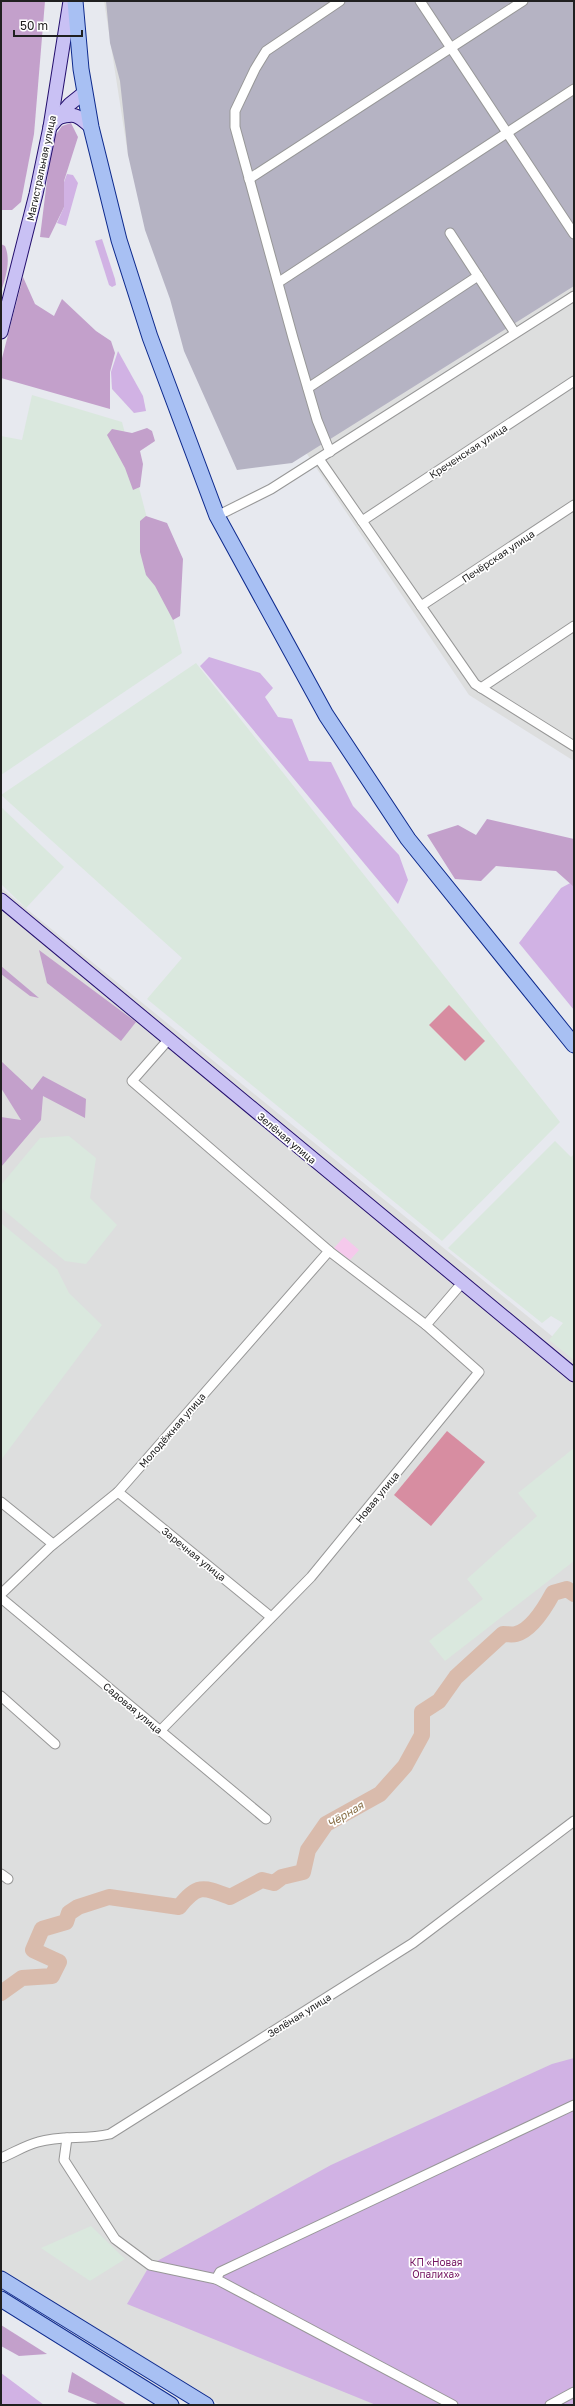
<svg xmlns="http://www.w3.org/2000/svg" width="575" height="2406" font-family="'Golos Text',sans-serif">
<style>
.residential{fill:#dddede}
.industrial{fill:#dae8de}
.construction{fill:#b5b3c3}
.grass{fill:#d1b2e4}
.forest{fill:#c3a0cb}
.park{fill:#f5c9ec}
.pitch{fill:#d78da1}
.lines{fill:none;stroke-linecap:round;stroke-linejoin:round}
.river{stroke:#d9bbac;stroke-width:16}
.street-casing{stroke:#979797;stroke-width:11}
.secondary-casing{stroke:#240f6e;stroke-width:15}
.primary-casing{stroke:#0e2a8d;stroke-width:17}
.street{stroke:#fff;stroke-width:9}
.secondary{stroke:#c9c1f4;stroke-width:13}
.primary{stroke:#a8c0f3;stroke-width:15}
.labels{text-anchor:middle;dominant-baseline:central;stroke-width:3.5;stroke-linejoin:round;paint-order:stroke}
.street-label{font-size:10px;fill:#202020;stroke:#fff}
.park-label{font-size:10px;fill:#751662;stroke:#fff}
.water-label{font-size:11px;font-style:italic;fill:#896f47;stroke:#fff}
</style>
<rect width="100%" height="100%" fill="#e7e9ef"/>
<!-- residential -->
<g class="residential">
<path d="M104,1H574V761L469,695L303,448L237,470L128,155Z"/>
<path d="M1,888L574,1354V2405H220L1,2270Z"/>
</g>
<!-- industrial -->
<g class="industrial">
<path d="M32,395L122,422L182,653L1,775V436L22,440Z"/>
<path d="M196,663L560,1122L442,1241L147,999L182,958L1,795Z"/>
<path d="M1,807L64,867L26,908L1,884Z"/>
<path d="M69,1136L96,1158L90,1198L117,1225L86,1264L65,1261L1,1208V1185L40,1138Z"/>
<path d="M555,1141L571,1157L574,1154V1360L549,1340L563,1323L551,1316L542,1323L448,1248Z"/>
<path d="M1,1223L57,1269L69,1293L102,1325L1,1460Z"/>
<path d="M574,1448V1561L445,1661L429,1641L483,1599L467,1579L537,1516L518,1493Z"/>
<path d="M91,2226L125,2259L90,2281L41,2248Z"/>
</g>
<!-- construction -->
<path class="construction" d="M106,1H574V286L292,463L237,470L184,351L170,299L145,230L128,155L120,81L110,43Z"/>
<!-- grass -->
<g class="grass">
<path d="M67,174L73,175L78,183L66,226L57,223L64,207V182Z"/>
<path d="M102,239L115,279L116,285L112,287L109,285L95,241Z"/>
<path d="M118,351L143,396L146,411L134,413L112,389L111,372Z"/>
<path d="M209,657L260,673L273,688L265,697L278,717L292,719L309,761L331,762L353,806L399,855L408,880L398,904L200,666Z"/>
<path d="M574,881V1010L519,943L561,888Z"/>
<path d="M574,2058V2405H376L127,2304L150,2265L331,2165L552,2064Z"/>
<path d="M1,2373L44,2405H1Z"/>
</g>
<!-- forest -->
<g class="forest">
<path d="M1,1H45L34,134L21,202L12,210H1Z"/>
<path d="M71,123L78,137L64,181V207L49,238L40,237L52,140L62,126Z"/>
<path d="M1,244L5,246C11,260 6,277 1,291Z"/>
<path d="M23,277L35,304L54,316L62,299L96,331L111,341L115,353L110,372V409L1,378V362Z"/>
<path d="M147,428L152,431L155,441L140,451L143,464L140,487L133,490L125,468L107,435L112,429L132,433Z"/>
<path d="M146,516L167,523L183,559L180,616L173,620L155,586L146,575L140,552V521Z"/>
<path d="M487,819L574,839V887L556,871L496,866L481,881L455,879L427,835L458,825L476,835Z"/>
<path d="M39,950L136,1022L121,1041L47,983Z"/>
<path d="M1,966L39,998L30,996L1,974Z"/>
<path d="M1,1061L32,1090L43,1076L86,1099L85,1118L43,1096L41,1120L1,1167V1117L21,1120L1,1088Z"/>
<path d="M1,2325L47,2354L19,2356L1,2346Z"/>
<path d="M72,2372L127,2405H100L68,2392Z"/>
</g>
<!-- park -->
<path class="park" d="M344,1237L359,1250L350,1260L334,1248Z"/>
<!-- pitch -->
<g class="pitch">
<path d="M449,1005L485,1041L465,1061L429,1025Z"/>
<path d="M447,1431L485,1462L431,1526L394,1495Z"/>
</g>
<g class="lines">
<!-- river -->
<path class="river" d="M1,1993L22,1978L52,1976L59,1962L33,1950L42,1929L66,1922L69,1913L78,1907L109,1897L179,1907C198,1883 204,1887 230,1897L262,1880L274,1883L282,1877L303,1872L308,1850L326,1824L380,1794L405,1766L422,1735V1712L439,1701L456,1677L503,1634C507,1634 512,1635 516,1634C532,1630 546,1606 553,1593L567,1589L574,1594"/>
<defs>
<g id="street">
<path d="M420,1L574,234"/>
<path d="M249,179L523,1"/>
<path d="M450,233L515,333"/>
<path d="M279,282L574,89"/>
<path d="M308,388L478,276"/>
<path d="M330,452L317,420L293,338L235,127V111L255,69L266,51L340,1"/>
<path d="M319,459L475,684L574,746"/>
<path d="M217,516L271,489L574,296"/>
<path d="M362,521L574,381"/>
<path d="M421,606L574,505"/>
<path d="M481,688L574,626"/>
<path d="M169,1039L132,1081L329,1251L426,1325L462,1283"/>
<path d="M118,1492L271,1617"/>
<path d="M1,1502L53,1544"/>
<path d="M1,1594L50,1547L118,1492L329,1251"/>
<path d="M1,1598L266,1819"/>
<path d="M1,1696L55,1744"/>
<path d="M160,1731L311,1577L479,1372L426,1325"/>
<path d="M1,1874L8,1879"/>
<path d="M67,2138L64,2160L115,2239L150,2265L216,2279L453,2405"/>
<path d="M1,2158C13,2153 26,2145 38,2142C62,2135 86,2140 110,2134L413,1943L574,1821"/>
<path d="M216,2279L220,2272L574,2105"/>
<path d="M550,2405L574,2392"/>
</g>
<g id="secondary">
<path d="M58,118C76,112 78,116 91,127"/>
<path d="M50,127L70,104L85,92"/>
<path d="M1,332L36,194L50,127L70,1"/>
<path d="M1,900L574,1375"/>
</g>
<g id="primary">
<path d="M75,1L81,69L91,127L119,240L150,337L217,516L326,715L408,839L574,1045"/>
<path d="M1,2279L206,2405"/>
<path d="M1,2299L171,2405"/>
</g>
</defs>
<!-- street casing -->
<use href="#street" class="street-casing"/>
<!-- secondary casing -->
<use href="#secondary" class="secondary-casing"/>
<!-- primary casing -->
<use href="#primary" class="primary-casing"/>
<!-- street -->
<use href="#street" class="street"/>
<!-- secondary -->
<use href="#secondary" class="secondary"/>
<!-- primary -->
<use href="#primary" class="primary"/>
</g>
<g class="labels">
<!-- street labels -->
<g class="street-label">
<text transform="translate(41 168) rotate(-78)">Магистральная улица</text>
<text transform="translate(468 451) rotate(-33)">Креченская улица</text>
<text transform="translate(498 556) rotate(-34)">Печёрская улица</text>
<text transform="translate(287 1138) rotate(40)">Зелёная улица</text>
<text transform="translate(172 1430) rotate(-49)">Молодёжная улица</text>
<text transform="translate(377 1497) rotate(-51)">Новая улица</text>
<text transform="translate(194 1554) rotate(39)">Заречная улица</text>
<text transform="translate(133 1708) rotate(40)">Садовая улица</text>
<text transform="translate(299 2015) rotate(-32)">Зелёная улица</text>
</g>
<!-- park labels -->
<g class="park-label">
<text x="436" y="2262">КП «Новая<tspan x="436" dy="12">Опалиха»</tspan></text>
</g>
<!-- water labels -->
<g class="water-label">
<text transform="translate(345 1814) rotate(-31)">Чёрная</text>
</g>
</g>
<!-- border -->
<rect width="575" height="2406" fill="none" stroke="#202020" stroke-width="4"/>
<!-- scale -->
<path d="M14 30v6h68v-6" fill="none" stroke="#202020" stroke-width="2"/>
<text x="20" y="30" font-size="12" fill="#202020" stroke="#ffffff" stroke-width="3" paint-order="stroke">50 m</text>
</svg>
